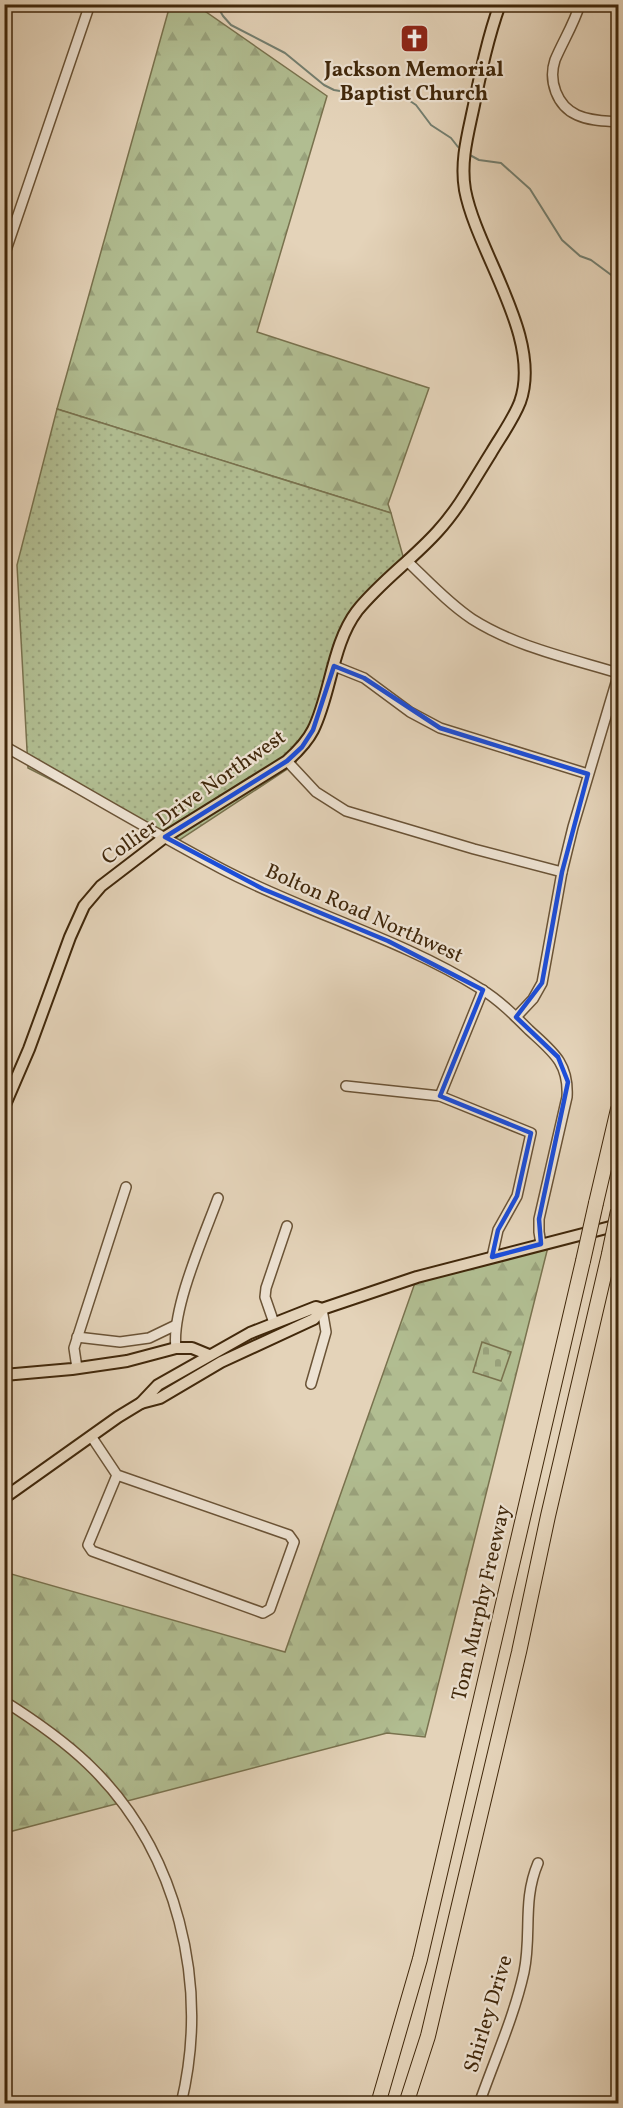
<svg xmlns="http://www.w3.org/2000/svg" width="623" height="2108" font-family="Vollkorn,serif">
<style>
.forest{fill:url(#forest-firs);stroke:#79724e;stroke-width:1.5}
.cemetery{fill:url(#cemetery-stones);stroke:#79724e;stroke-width:1.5}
.park{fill:url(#park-dots);stroke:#79724e;stroke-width:1.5}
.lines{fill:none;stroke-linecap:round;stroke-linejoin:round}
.stream{stroke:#737e6f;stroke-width:2}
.minor-casing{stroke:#6a5336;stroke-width:12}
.major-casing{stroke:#41280b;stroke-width:14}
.highway-casing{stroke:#41280b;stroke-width:16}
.minor{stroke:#ede2d2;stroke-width:9}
.major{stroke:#e4d3b9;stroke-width:10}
.highway{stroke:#e4d3b9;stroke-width:14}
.highway-bridge-casing{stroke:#41280b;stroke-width:16;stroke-linecap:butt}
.highway-bridge{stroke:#e4d3b9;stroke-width:14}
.marked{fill:none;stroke:#1d4ed8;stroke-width:4.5;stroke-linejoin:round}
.labels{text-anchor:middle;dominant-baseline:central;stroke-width:4.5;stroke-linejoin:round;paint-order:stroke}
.poi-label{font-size:21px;font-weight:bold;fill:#41280b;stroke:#ede2d2}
.street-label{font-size:21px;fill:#41280b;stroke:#ede2d2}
</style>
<defs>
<pattern id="forest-firs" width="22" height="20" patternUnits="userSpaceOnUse" patternTransform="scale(1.5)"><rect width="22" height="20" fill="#b1bd91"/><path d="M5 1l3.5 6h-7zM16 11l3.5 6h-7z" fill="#99a27c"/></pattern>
<pattern id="cemetery-stones" width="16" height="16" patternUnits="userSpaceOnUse" patternTransform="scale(1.5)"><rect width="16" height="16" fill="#b1bd91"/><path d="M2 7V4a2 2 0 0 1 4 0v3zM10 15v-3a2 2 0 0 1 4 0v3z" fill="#99a27c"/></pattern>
<pattern id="park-dots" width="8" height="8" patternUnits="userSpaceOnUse" patternTransform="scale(1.5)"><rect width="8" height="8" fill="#b1bd91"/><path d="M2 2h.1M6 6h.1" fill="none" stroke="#99a27c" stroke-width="1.8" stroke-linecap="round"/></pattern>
</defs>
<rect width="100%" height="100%" fill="#e4d3b9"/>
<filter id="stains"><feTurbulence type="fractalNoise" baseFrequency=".00333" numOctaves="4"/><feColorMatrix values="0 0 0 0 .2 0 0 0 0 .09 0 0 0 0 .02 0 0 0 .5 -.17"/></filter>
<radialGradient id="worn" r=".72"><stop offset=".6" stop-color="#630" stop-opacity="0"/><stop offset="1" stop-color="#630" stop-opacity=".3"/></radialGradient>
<!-- forest -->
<g class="forest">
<path d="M170,5H196L327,96L257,332L429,388L388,504L391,513L57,409Z"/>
<path d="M550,1239L425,1737L387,1733L5,1833L4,1556L11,1574L285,1652L417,1277Z"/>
</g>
<!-- cemetery -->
<path class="cemetery" d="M482,1342L511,1352L501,1381L473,1372Z"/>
<!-- park -->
<path class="park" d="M57,409L391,513L406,567L348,629L330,684L295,764L175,843L28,768L17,565Z"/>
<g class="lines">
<!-- stream -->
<g class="stream">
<path d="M216,4L223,16L231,25L285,53L324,85L334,90L375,97"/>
<path d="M388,99H407L416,105L431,125L451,138L458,147"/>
<path d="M468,154L479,160L501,163L530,189L562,240L580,256L591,260L618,280"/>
</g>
<defs>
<g id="minor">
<path d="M580,4C574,24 563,41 555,60C548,81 557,106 577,115C590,121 605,121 618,122"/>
<path d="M4,256L90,4"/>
<path d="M407,561C428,581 448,603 472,619C516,647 569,658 618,673"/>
<path d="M334,666L364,678L410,712L440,728L588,774"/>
<path d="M4,746C77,787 148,830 222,869C306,913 400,938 481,989C499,1000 515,1016 529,1030C553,1052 569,1063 567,1097L539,1219V1232L541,1244"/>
<path d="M287,761L316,792L346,811L474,849L562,872"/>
<path d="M516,1017L533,999L542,983L562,872L573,827L618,676"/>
<path d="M346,1086L440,1096L531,1133L517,1196L498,1230L492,1257"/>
<path d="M440,1096L483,990"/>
<path d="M274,1323L265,1297L266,1288L287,1226"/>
<path d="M77,1337L120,1342L149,1338L176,1325"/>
<path d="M176,1348C171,1310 204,1236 218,1198"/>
<path d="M77,1368L74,1348L126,1187"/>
<path d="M311,1384L326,1332L322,1309"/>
<path d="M91,1436L117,1475L289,1535L294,1542L270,1609L263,1613L92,1551L88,1545L117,1475"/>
<path d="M4,1701C34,1720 63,1740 88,1764C178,1850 210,1984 181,2104"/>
<path d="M479,2104C494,2061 514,2017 524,1972C532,1934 522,1901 538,1863"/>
</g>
<g id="major">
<path d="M4,1107L29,1049L70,937L84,906L101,886L165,837L287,761C297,752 307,742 313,730C331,694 332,644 357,611C381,581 412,560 438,531C459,508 474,480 491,453C501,436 513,420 520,402C543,338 477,253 465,190C460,161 468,134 474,105C481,71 488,37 500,4"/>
<path d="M4,1375L72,1369L127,1361L176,1348H192L209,1355"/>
<path d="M141,1403L160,1398L221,1362L314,1319L322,1309"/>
<path d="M4,1498L118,1417L141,1403L158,1385L250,1333L316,1307L322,1309L417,1277L618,1225"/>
</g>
<g id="highway">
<path d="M596,1203L618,1109"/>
<path d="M378,2104L420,1959L583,1261"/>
<path d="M406,2104L428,2036L458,1909L519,1652L548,1516L609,1254"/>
</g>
</defs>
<!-- minor casing -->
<use href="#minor" class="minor-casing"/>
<!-- major casing -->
<use href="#major" class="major-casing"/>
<!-- highway casing -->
<use href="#highway" class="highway-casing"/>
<!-- minor -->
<use href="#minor" class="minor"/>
<!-- major -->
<use href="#major" class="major"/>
<!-- highway -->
<use href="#highway" class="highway"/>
<defs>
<g id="highway-bridge">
<path d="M609,1254L618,1211"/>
<path d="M583,1261L596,1203"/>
</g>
</defs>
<!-- highway-bridge casing -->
<use href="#highway-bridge" class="highway-bridge-casing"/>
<!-- highway-bridge -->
<use href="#highway-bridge" class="highway-bridge"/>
</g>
<!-- marked area -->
<path class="marked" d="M334,666L364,678L440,728L588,774L562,872L542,983L516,1017L558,1057L568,1082L539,1219L541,1244L492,1257L498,1230L517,1196L531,1133L440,1096L483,990L388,941L263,889L165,837L287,761L302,747L313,730Z"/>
<!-- icons -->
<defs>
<symbol id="church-square" viewBox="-11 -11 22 22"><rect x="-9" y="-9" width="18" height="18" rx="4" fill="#8f2418" stroke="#ede2d2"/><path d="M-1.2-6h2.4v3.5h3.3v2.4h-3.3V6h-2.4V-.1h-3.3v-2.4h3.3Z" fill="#fff"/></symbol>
</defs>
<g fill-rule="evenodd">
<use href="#church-square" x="398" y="22" width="33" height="33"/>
</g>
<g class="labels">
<!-- poi labels -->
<g class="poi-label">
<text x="414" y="70">Jackson Memorial<tspan x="414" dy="24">Baptist Church</tspan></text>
</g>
<!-- street labels -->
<g class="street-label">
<text transform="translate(194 798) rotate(-35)">Collier Drive Northwest</text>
<text transform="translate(364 914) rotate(24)">Bolton Road Northwest</text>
<text transform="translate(482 1603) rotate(-77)">Tom Murphy Freeway</text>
<text transform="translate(489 2014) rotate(-73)">Shirley Drive</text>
</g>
</g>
<!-- margin -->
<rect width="623" height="2108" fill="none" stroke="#e4d3b9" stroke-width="24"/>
<rect x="6" y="6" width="611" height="2096" fill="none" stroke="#41280b" stroke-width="3"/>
<rect x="12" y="12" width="599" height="2084" fill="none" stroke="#41280b" stroke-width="1.5"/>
<rect width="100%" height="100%" filter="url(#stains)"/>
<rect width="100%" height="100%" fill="url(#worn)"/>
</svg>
